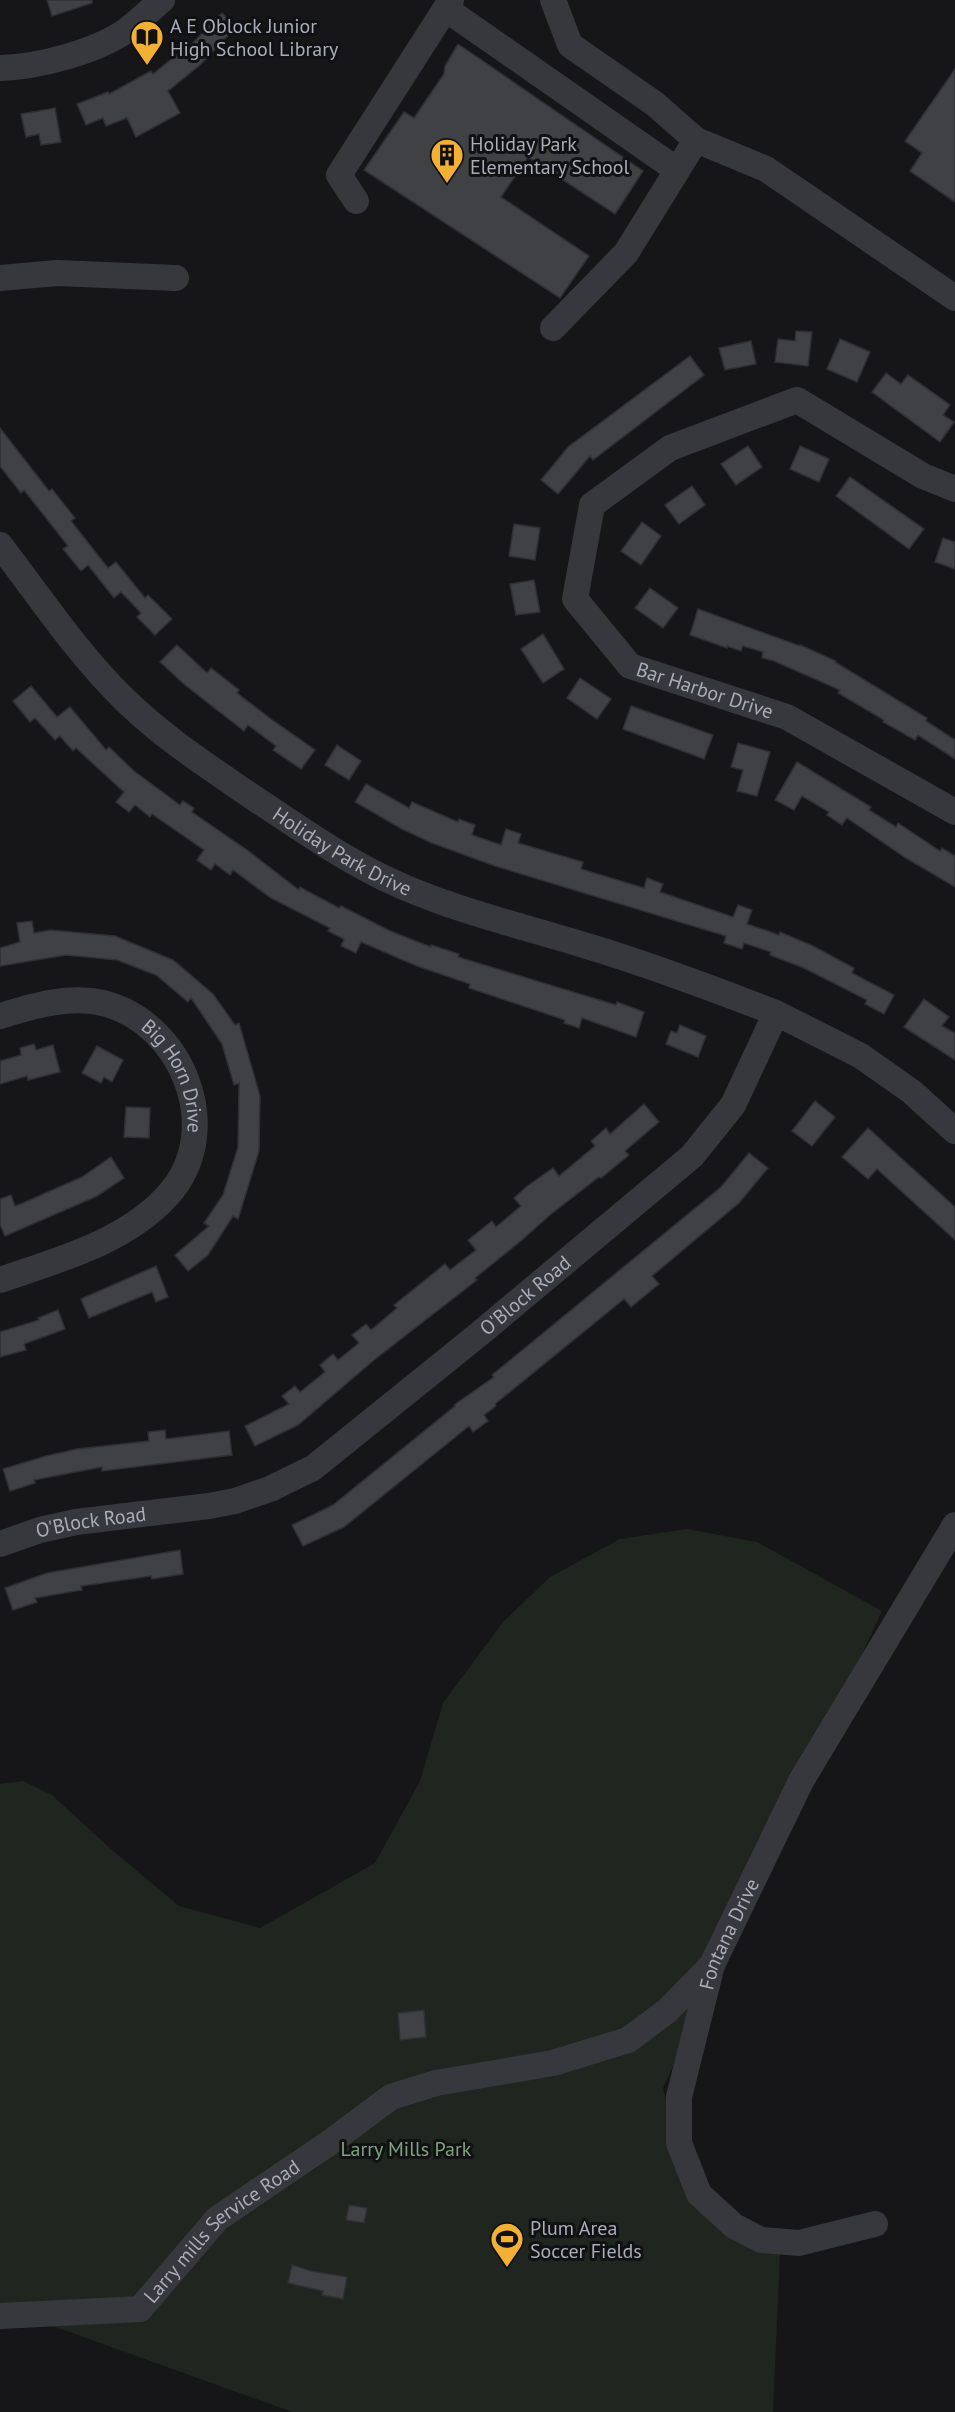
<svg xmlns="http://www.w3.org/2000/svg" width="955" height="2412" font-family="'PT Sans',sans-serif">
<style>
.park{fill:#1e261f}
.building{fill:#404145;stroke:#303034;stroke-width:1.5}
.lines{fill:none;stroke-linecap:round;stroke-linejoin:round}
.minor{stroke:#37383d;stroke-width:26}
.labels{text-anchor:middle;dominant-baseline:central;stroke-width:6;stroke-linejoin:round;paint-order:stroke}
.poi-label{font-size:20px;fill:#a8adb8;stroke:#111113;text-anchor:start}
.street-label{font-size:20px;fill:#a8adb8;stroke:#111113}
.park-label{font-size:20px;fill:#7fa381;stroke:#111113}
</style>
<rect width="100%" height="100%" fill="#161618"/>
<!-- park -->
<path class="park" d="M687,1529L757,1542L882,1611L663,2088L692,2206L780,2252L773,2412H292L0,2307V1784L23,1781L52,1795L112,1850L179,1906L260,1928L375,1863L420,1781L443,1703L503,1622L550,1577L620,1539Z"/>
<!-- building -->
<g class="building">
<path d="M47,0H92V3L52,16Z"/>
<path d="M222,13L236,27L200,65L168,91L180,113L136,137L127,118L106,126L103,118L86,125L77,104L108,92L109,94L151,71L153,74L190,44L191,45Z"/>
<path d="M458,44L643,171L615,214L528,157L501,197L589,256L560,298L364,170L404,112L414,118L444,74L445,66Z"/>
<path d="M955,69V202L910,171L922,153L905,141Z"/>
<path d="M55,108L61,142L41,145L39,134L26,137L21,114Z"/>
<path d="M796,331L812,332L808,366L775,362L778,339L795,341Z"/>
<path d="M840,339L870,352L857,382L827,369Z"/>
<path d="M751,341L756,364L725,370L719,348Z"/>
<path d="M690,356L704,375L593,460L590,456L558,494L541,480L568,447Z"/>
<path d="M886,373L901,384L908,375L950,405L943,415L954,422L940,442L872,392Z"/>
<path d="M0,428L49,491L52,489L75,518L71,521L108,568L116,562L145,598L148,595L172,619L155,635L137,617L141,613L121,592L114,598L88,565L81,571L63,549L68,546L24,490L21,493L0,466Z"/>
<path d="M748,446L762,467L736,485L721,464Z"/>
<path d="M800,446L829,459L819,482L790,469Z"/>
<path d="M850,477L924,529L909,549L836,496Z"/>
<path d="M692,486L705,505L679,524L665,505Z"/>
<path d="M642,522L661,536L641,565L621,551Z"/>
<path d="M514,524L540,528L535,560L509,556Z"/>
<path d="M943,538L955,542V569L935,562Z"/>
<path d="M534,580L540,612L516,615L510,584Z"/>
<path d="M650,588L678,608L663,628L635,608Z"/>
<path d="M698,609L800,646V645L836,661L835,662L927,718L926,721L955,740V759L918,735L915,740L883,722L884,720L838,693L840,690L774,661L762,658L763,652L743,646L741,651L727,646V648L690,635Z"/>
<path d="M543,634L564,669L543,683L521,649Z"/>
<path d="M177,645L207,673L211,668L239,690L237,693L271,719L315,750L301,769L273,750L276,746L248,725L244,731L185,685L160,662Z"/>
<path d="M580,678L611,699L597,719L567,698Z"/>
<path d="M31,686L57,717L70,707L106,750L109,747L134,771L180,805L183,801L194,808L192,812L247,850L299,890L300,887L339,908L341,906L390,931L431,947V945L459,954L458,957L616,1005L617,1002L644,1012L636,1037L582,1018L579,1028L564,1023L565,1020L469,988L470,984L417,966L361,942L356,953L341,946L344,939L328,931L330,928L271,898L233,870L230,875L215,864L211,870L197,860L204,850L152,814L150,817L135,805L129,812L116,802L124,792L76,748L73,751L60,736L55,740L35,718L30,722L13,701Z"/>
<path d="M631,706L713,735L704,759L623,729Z"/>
<path d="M738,743L770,752L757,796L737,791L743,770L731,767Z"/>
<path d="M337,745L361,761L349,780L325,765Z"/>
<path d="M797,762L871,807L869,810L896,827L898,823L940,851L942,848L955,856V887L906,858L847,818L842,825L827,815L829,812L802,796L794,810L775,800Z"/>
<path d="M366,784L409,808L412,802L458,822L459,819L475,825L472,835L501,845L506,829L521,834L518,843L583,862L581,869L644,888L647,878L663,884L660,892L733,917L738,905L752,910L747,924L779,935L780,932L813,946L854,968L852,973L894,995L884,1014L865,1004L867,1000L804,968L770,955L771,952L744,943L742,949L724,943L726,936L495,866L432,843L402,829L355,802Z"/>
<path d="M32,921L34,933L50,930L115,936L173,960L213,994L235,1025L239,1023L260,1096L259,1151L238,1219L233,1216L208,1255L188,1271L175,1255L209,1226L204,1223L223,1195L238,1147L239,1083L234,1085L222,1044L191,998L188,1002L156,975L117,960L66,955L0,966V948L20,942L17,923Z"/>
<path d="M924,999L949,1017L942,1026L955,1033V1060L904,1027Z"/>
<path d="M680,1025L706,1036L698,1057L666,1044L671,1031L677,1033Z"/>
<path d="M34,1044L36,1050L53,1045L60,1072L28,1080L27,1076L0,1084V1061L21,1055L20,1048Z"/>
<path d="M97,1046L123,1060L112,1082L104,1077L101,1083L82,1073Z"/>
<path d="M815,1101L835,1117L812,1146L792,1131Z"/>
<path d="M644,1104L659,1122L625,1151L629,1155L601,1178L599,1177L551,1214L522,1240L475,1278L477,1280L374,1360L298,1425L255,1446L245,1426L289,1404L282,1396L295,1386L300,1392L325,1372L320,1365L333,1354L338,1360L359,1343L352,1335L366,1324L371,1330L397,1308L394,1305L445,1264L450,1270L476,1250L468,1240L492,1221L496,1227L521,1206L514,1198L526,1187L553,1168L559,1176L595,1146L591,1141L606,1128L610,1134Z"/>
<path d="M126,1107L150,1108L149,1138L124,1137Z"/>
<path d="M868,1128L955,1207V1240L877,1169L868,1179L842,1157Z"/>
<path d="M749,1153L768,1168L739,1203L652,1276L659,1284L631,1307L624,1299L495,1404L496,1406L484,1415L488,1421L473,1432L469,1426L344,1527L303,1546L292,1525L333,1505L455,1406L454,1405L494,1377L492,1375L721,1187Z"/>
<path d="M111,1157L124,1178L97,1196L5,1236L0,1224V1199L11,1195L15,1206L23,1203L82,1177Z"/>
<path d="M156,1266L168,1297L156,1302L152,1292L89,1318L81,1299Z"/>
<path d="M58,1310L65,1329L24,1344L26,1350L0,1357V1332L39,1320L38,1318Z"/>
<path d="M165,1430L166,1439L229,1431L232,1455L102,1471V1467L34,1480L35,1483L10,1491L3,1469L46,1456L77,1449L149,1441L148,1432Z"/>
<path d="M180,1550L183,1574L152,1579L151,1576L81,1586L82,1590L35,1598L37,1602L13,1610L5,1588L47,1573Z"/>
<path d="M424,2010L426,2037L400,2040L398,2013Z"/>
<path d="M349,2205L367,2208L364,2223L346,2220Z"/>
<path d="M292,2265L311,2271L347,2277L343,2299L322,2295L323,2291L288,2283Z"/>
</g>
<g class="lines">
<!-- minor -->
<g class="minor">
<path d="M553,0L570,45L655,104L696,140"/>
<path d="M446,9L677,170"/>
<path d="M0,68C38,67 96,52 127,30C139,21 150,10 162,0"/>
<path d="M356,201L339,175L451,0"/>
<path d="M0,278L57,273L176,278"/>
<path d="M553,328L626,253L696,140L766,169L955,298"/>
<path id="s1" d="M955,489L923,476L797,400L670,448L592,505L575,599L630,666L787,717L955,812"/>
<path id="s2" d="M0,545C40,597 79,656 126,701C165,739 212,769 257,800C298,827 339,856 384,878C448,909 519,925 587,946C651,965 714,989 776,1013"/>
<path id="s3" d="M0,1016C33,1006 68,995 103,1003C183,1023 226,1131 168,1195C126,1242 58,1260 0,1280"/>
<path id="s4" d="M0,1544L40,1530L76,1522L209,1506L235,1501L270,1489L313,1468L478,1335L692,1156L733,1105L776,1013L861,1056L912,1092L955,1131"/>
<path id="s5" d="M875,2224L799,2243L761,2240L734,2226L699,2194L679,2143V2097L712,1965L801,1781L955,1525"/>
<path id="s6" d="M0,2316L140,2309L217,2219L332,2141L391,2097L436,2083L553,2063L628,2040L667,2011L712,1965"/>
</g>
</g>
<!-- icons -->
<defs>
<symbol id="library-pin" viewBox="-11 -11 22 30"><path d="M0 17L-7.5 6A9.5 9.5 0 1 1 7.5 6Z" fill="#f2b134" stroke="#111113"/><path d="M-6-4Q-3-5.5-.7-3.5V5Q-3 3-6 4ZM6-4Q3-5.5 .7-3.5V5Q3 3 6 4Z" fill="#111"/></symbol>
<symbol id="building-pin" viewBox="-11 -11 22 30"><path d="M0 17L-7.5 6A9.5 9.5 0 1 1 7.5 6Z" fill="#f2b134" stroke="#111113"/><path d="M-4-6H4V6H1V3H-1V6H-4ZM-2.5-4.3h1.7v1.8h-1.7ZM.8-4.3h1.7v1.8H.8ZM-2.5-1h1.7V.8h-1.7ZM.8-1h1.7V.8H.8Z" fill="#111"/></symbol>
<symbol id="stadium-pin" viewBox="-11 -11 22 30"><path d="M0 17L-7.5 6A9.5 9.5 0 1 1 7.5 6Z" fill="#f2b134" stroke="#111113"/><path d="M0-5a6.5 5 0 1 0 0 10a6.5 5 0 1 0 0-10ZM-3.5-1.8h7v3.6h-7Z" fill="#111"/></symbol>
</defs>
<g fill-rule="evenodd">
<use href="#library-pin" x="128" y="18" width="38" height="52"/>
<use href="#building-pin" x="428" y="136" width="38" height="52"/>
<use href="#stadium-pin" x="488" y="2220" width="38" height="52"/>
</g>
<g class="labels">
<!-- poi labels -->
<g class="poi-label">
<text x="170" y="26">A E Oblock Junior<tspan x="170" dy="23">High School Library</tspan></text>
<text x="470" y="144">Holiday Park<tspan x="470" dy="23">Elementary School</tspan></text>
<text x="530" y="2228">Plum Area<tspan x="530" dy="23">Soccer Fields</tspan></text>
</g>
<!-- street labels -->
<g class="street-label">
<text stroke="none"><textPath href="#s1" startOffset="675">Bar Harbor Drive</textPath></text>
<text stroke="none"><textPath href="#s2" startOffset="465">Holiday Park Drive</textPath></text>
<text stroke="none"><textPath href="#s3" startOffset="214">Big Horn Drive</textPath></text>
<text stroke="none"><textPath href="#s4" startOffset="598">O'Block Road</textPath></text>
<text stroke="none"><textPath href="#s4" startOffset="94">O'Block Road</textPath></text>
<text stroke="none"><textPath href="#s5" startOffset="466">Fontana Drive</textPath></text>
<text stroke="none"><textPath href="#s6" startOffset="254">Larry mills Service Road</textPath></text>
</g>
<!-- park labels -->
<g class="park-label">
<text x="406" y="2149">Larry Mills Park</text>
</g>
</g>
</svg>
